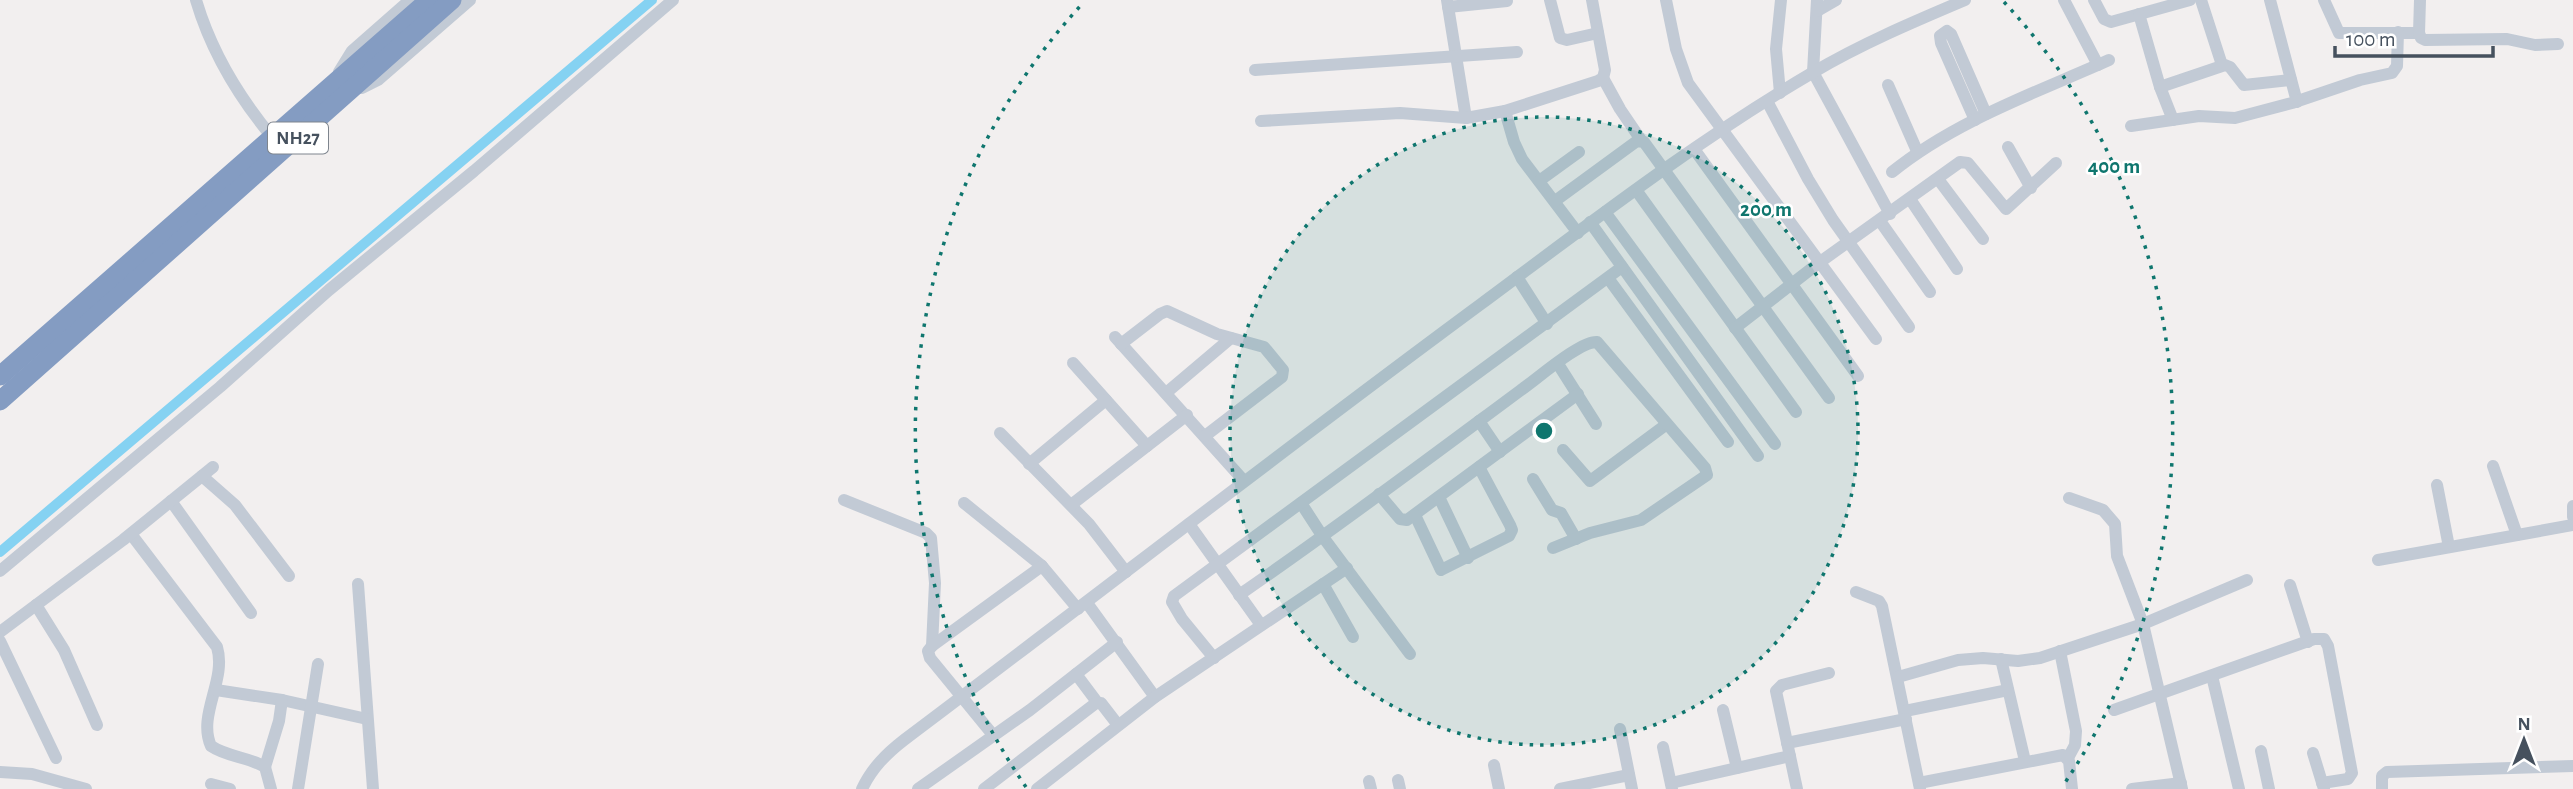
<svg xmlns="http://www.w3.org/2000/svg" width="2573" height="789" font-family="'Alegreya Sans',sans-serif">
<style>
.lines{fill:none;stroke-linecap:round;stroke-linejoin:round}
.canal{stroke:#85d2f2;stroke-width:10}
.minor{stroke:#c2cad5;stroke-width:12}
.highway{stroke:#849cc2;stroke-width:19}
.ring{fill:none;stroke:#0f766e;stroke-width:3.5;stroke-dasharray:3.5 7}
.labels{text-anchor:middle;dominant-baseline:central;stroke-width:5;stroke-linejoin:round;paint-order:stroke}
.shield{fill:#fff;stroke:#7e858e;stroke-width:2}
.shield-label{font-size:19px;font-weight:bold;fill:#46515e}
.centre{fill:#0f766e;stroke:#fff;stroke-width:3.5}
.ring-label{font-size:21px;text-anchor:middle;font-weight:bold;fill:#0f766e;stroke:#fff;stroke-width:5;stroke-linejoin:round;paint-order:stroke}
</style>
<rect width="100%" height="100%" fill="#f2efef"/>
<g class="lines">
<!-- canal -->
<path class="canal" d="M0,552L652,0"/>
<!-- minor -->
<g class="minor">
<path d="M196,0C211,51 238,96 272,137"/>
<path d="M1447,0L1466,118"/>
<path d="M1550,0L1560,38L1567,40L1598,33"/>
<path d="M1666,0L1676,49L1688,83L1876,339"/>
<path d="M1817,0L1813,72L1890,214"/>
<path d="M2064,0L2098,65"/>
<path d="M2094,0L2104,19L2111,22L2190,0"/>
<path d="M2201,0L2222,65"/>
<path d="M2270,0L2297,102"/>
<path d="M2324,0L2339,33H2419"/>
<path d="M2420,0L2419,33L2421,38L2425,40L2507,39L2535,45L2558,44"/>
<path d="M1448,7L1507,1"/>
<path d="M1817,11L1836,0"/>
<path d="M2139,14L2160,87L2173,120"/>
<path d="M1255,70L1517,52"/>
<path d="M339,72L352,51L410,0"/>
<path d="M1603,78L1620,109L1641,140"/>
<path d="M1888,85L1917,151"/>
<path d="M2160,87L2225,65L2230,67L2244,85L2291,80"/>
<path d="M362,88L378,80L470,0"/>
<path d="M1780,93L1776,49L1781,0"/>
<path d="M1767,101L1808,179L1833,220L1909,327"/>
<path d="M1505,111L1514,142L1522,159L1578,233"/>
<path d="M1975,120L1941,43L1940,36L1947,31L1951,34L1986,114"/>
<path d="M1261,121L1400,113L1466,118L1505,111L1598,81L1603,78L1605,70L1592,0"/>
<path d="M2131,126L2199,116L2235,118L2292,103L2360,80L2392,73L2397,66L2398,32"/>
<path d="M2008,147L2031,188"/>
<path d="M1694,149L1858,376"/>
<path d="M1892,172C1955,121 2035,93 2109,60"/>
<path d="M1938,179L1983,239"/>
<path d="M1539,181L1579,152"/>
<path d="M1636,190L1796,412"/>
<path d="M1910,199L1957,269"/>
<path d="M1555,201L1637,141L1644,142L1829,398"/>
<path d="M1605,212L1775,444"/>
<path d="M1880,221L1930,292"/>
<path d="M1590,222L1758,456"/>
<path d="M1517,277L1547,324"/>
<path d="M1608,278L1728,442"/>
<path d="M1735,328L1820,262L1960,162L1968,163L2006,209L2056,163"/>
<path d="M1115,337L1244,481"/>
<path d="M1121,344L1160,314L1167,311L1217,334L1264,347L1283,370L1282,377L1205,436"/>
<path d="M1073,363L1147,446"/>
<path d="M1558,364L1596,424"/>
<path d="M1166,393L1231,338"/>
<path d="M1479,421L1500,452"/>
<path d="M1000,433L1089,524L1126,572"/>
<path d="M1563,450L1590,481L1667,424"/>
<path d="M1029,464L1106,400"/>
<path d="M2493,466L2517,535"/>
<path d="M202,476L235,505L289,576"/>
<path d="M1533,479L1552,510L1561,513L1576,539"/>
<path d="M2437,485L2449,547"/>
<path d="M1379,494L1400,519L1407,520L1578,394"/>
<path d="M1439,497L1468,558"/>
<path d="M2069,498L2103,510L2115,524L2117,556L2143,624L2182,789"/>
<path d="M844,500L926,533L931,538L935,583L932,646"/>
<path d="M171,501L251,613"/>
<path d="M964,503L1042,566L1078,609"/>
<path d="M1301,503L1323,537L1410,654"/>
<path d="M1071,505L1187,415"/>
<path d="M2573,506V517"/>
<path d="M1415,515L1441,570L1509,536L1512,530L1510,525L1479,467"/>
<path d="M1189,524L1261,625"/>
<path d="M131,534L217,647C227,680 197,715 211,746C227,757 249,757 265,767L271,789"/>
<path d="M2378,560L2573,525"/>
<path d="M0,571L220,387L329,290L474,171L673,0"/>
<path d="M358,584L373,789"/>
<path d="M1323,584L1353,637"/>
<path d="M2290,585L2308,642"/>
<path d="M1856,592L1879,601L1882,606L1920,789"/>
<path d="M1239,595C1335,529 1428,459 1521,390C1537,379 1580,341 1597,342L1705,468L1707,475L1641,520L1590,533L1553,548"/>
<path d="M1087,603L1155,697"/>
<path d="M36,605L64,650L97,725"/>
<path d="M0,632L123,540L213,467"/>
<path d="M0,641L56,758"/>
<path d="M2060,651L2076,731L2075,745L2068,758"/>
<path d="M1214,658L1182,619L1172,602L1174,596L1622,267"/>
<path d="M2001,659L2025,761"/>
<path d="M1076,674L1097,702"/>
<path d="M2212,676L2239,789"/>
<path d="M1898,677L1958,660L1983,658L2018,661L2040,658L2143,624L2247,580"/>
<path d="M216,690L282,700L367,719"/>
<path d="M1723,710L1737,768"/>
<path d="M2114,710L2314,639H2324L2328,646L2352,773L2348,779L2322,783"/>
<path d="M1905,711L2008,690"/>
<path d="M1620,729L1632,789"/>
<path d="M993,735L930,658L928,651L932,646L1042,566"/>
<path d="M1787,743L1906,719"/>
<path d="M1663,747L1672,789"/>
<path d="M2261,751L2269,789"/>
<path d="M2313,753L2324,789"/>
<path d="M1494,765L1499,789"/>
<path d="M265,767L279,721L282,700"/>
<path d="M0,772L32,774L86,789"/>
<path d="M1398,780L1400,789"/>
<path d="M1369,781L1371,789"/>
<path d="M1671,783L1790,756"/>
<path d="M1919,783L2063,755L2069,761L2072,789"/>
<path d="M211,784L230,789"/>
<path d="M298,789L318,664"/>
<path d="M862,789C872,768 886,754 904,740C1097,595 1287,447 1481,304C1589,224 1696,141 1812,73C1861,44 1913,22 1965,0"/>
<path d="M918,789L1030,710L1117,642"/>
<path d="M984,789L1096,703H1101L1118,725"/>
<path d="M1037,789L1155,697L1347,568"/>
<path d="M1560,789L1629,775"/>
<path d="M1797,789L1776,691L1782,685L1829,673"/>
<path d="M2132,789L2181,783"/>
<path d="M2382,789V776L2387,772L2573,766"/>
</g>
<!-- highway -->
<g class="highway">
<path d="M0,376L429,0"/>
<path d="M0,401L452,0"/>
</g>
</g>
<!-- distance rings -->
<circle cx="1544" cy="431" r="314" fill="#0f766e" fill-opacity=".12"/>
<g class="ring">
<circle cx="1544" cy="431" r="314"/>
<path d="M1026 787A629 629 0 0 1 1084 2M2004 2A629 629 0 0 1 2062 787"/>
</g>
<g class="labels">
<!-- shield labels -->
<rect class="shield" x="268" y="122.5" width="60" height="31" rx="5"/>
<g class="shield-label">
<text x="298" y="138">NH27</text>
</g>
</g>
<circle cx="1544" cy="431" r="10" class="centre"/>
<g class="ring-label">
<text x="2114" y="173">400 m</text>
<text x="1766" y="216">200 m</text>
</g>
<!-- north arrow -->
<g transform="translate(2524 740)" stroke="#ffffff" stroke-width="5" paint-order="stroke">
<path d="M0-5L12 26L0 18L-12 26Z" fill="#46515e"/>
<text y="-10" font-size="19" font-weight="bold" text-anchor="middle" fill="#46515e">N</text>
</g>
<!-- scale -->
<path d="M2335 46v10h158v-10" fill="none" stroke="#46515e" stroke-width="3.5"/>
<text x="2346" y="46" font-size="21" fill="#46515e" stroke="#ffffff" stroke-width="5" paint-order="stroke">100 m</text>
</svg>
